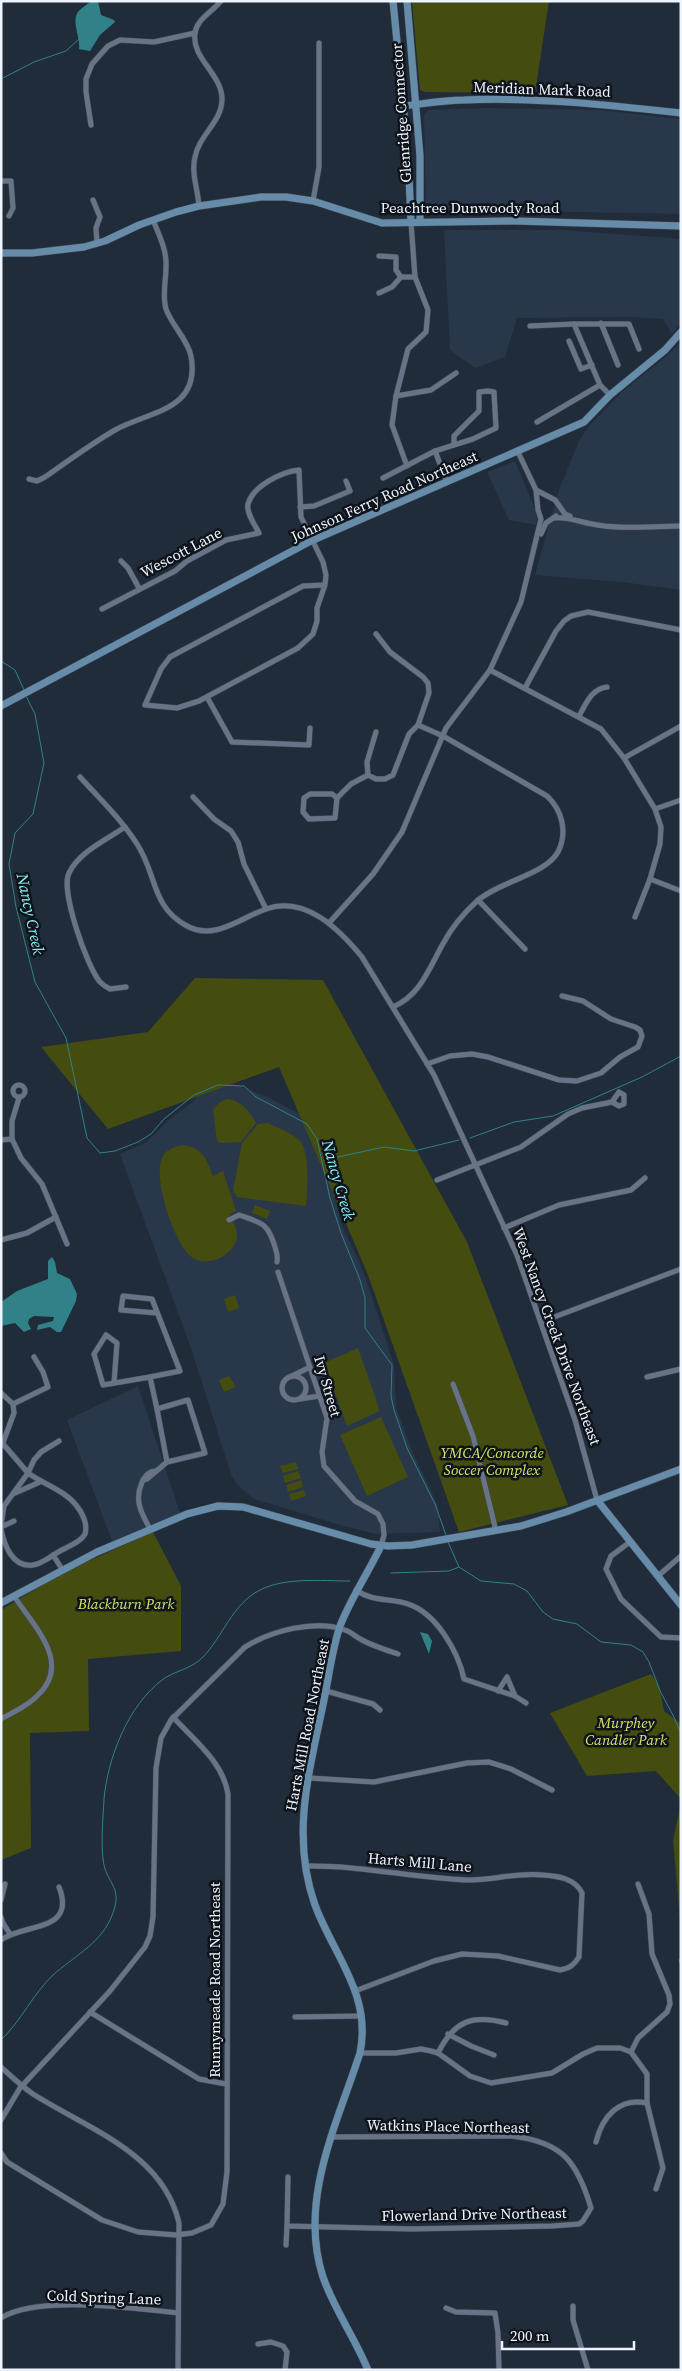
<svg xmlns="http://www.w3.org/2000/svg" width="682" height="2371" font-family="'Source Serif 4',serif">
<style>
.built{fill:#29374b}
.green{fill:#454c10}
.water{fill:#308188}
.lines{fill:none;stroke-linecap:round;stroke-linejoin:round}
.stream{stroke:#308188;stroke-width:1}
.street-casing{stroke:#404a57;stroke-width:6}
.secondary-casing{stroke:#404a57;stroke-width:8}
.street{stroke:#687486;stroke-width:5}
.secondary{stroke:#668caa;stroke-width:7}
.labels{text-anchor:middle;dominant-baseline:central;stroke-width:5;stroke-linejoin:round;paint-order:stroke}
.street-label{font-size:15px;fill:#edf4fe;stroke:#0f141b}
.park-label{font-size:15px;font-style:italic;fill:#d2e55f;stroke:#0f141b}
.water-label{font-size:16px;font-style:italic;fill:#8aeff8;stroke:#0f141b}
</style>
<rect width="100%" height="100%" fill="#212c3b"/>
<!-- built -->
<g class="built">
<path d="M488,108L600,110L681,119V214L528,211H430L426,207L424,115L428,110Z"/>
<path d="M444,230H563L681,239V322L672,334L663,319L633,317L517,318L505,357L475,368L450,350Z"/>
<path d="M681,342V590L622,582L535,575L559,490L579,441L589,426L622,392L668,355Z"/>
<path d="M515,461L533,504L537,518L536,525L509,520L487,472Z"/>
<path d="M229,1082L269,1098L317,1123L341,1224L359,1261L370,1291L394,1365L396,1408L413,1453L438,1506L440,1532L376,1534L347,1527L254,1499L237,1485L231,1474L191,1348L120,1154L147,1142L170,1119L194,1101L203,1087Z"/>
<path d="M138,1386L180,1513L112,1541L67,1420Z"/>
</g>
<!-- green -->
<g class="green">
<path d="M412,1H549L535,93L425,92L420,90Z"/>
<path d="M195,978L323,980L467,1242L568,1505L459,1532L368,1275L279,1067L108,1129L41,1047L148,1032Z"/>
<path d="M227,1099C241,1100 250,1112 256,1123L241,1142L220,1143L217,1141L213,1110L220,1102Z"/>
<path d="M267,1123C279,1128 290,1132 299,1140C311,1151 307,1191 306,1206L237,1197L233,1190L242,1143L258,1124Z"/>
<path d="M182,1145C202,1147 206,1158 213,1176L223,1171L236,1211L230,1214C233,1221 237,1228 237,1236C235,1255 209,1268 193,1258C175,1247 151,1175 163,1156C167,1149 175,1147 182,1145Z"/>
<path d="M255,1205L270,1211L267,1219L252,1213Z"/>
<path d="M235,1295L239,1308L228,1312L224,1299Z"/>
<path d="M358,1348L380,1411L347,1426L324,1363Z"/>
<path d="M229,1376L236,1387L224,1392L219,1380Z"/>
<path d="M381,1417L408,1477L367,1496L340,1435Z"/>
<path d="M296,1462L298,1469L283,1473L280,1466Z"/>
<path d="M298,1471L301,1478L285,1483L283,1476Z"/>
<path d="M301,1480L303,1487L288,1492L286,1485Z"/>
<path d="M304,1490L306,1496L291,1501L289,1494Z"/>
<path d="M153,1532L181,1586V1651L88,1659L89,1731L30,1733L31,1848L1,1860V1610L64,1572Z"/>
<path d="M651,1674L659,1686L664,1711L681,1724V1799L656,1771L587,1776L550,1713Z"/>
<path d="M681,1803V1929L673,1840Z"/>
</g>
<!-- water -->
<g class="water">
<path d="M91,1H98L101,15L114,20L115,22L100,35L90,51L79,49C81,39 71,21 78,12C81,8 87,5 91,1Z"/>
<path d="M52,1257L55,1262L57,1273L70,1279L77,1294L76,1301L61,1332H57L50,1327L37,1330L38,1325L53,1321L54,1317L34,1316L29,1319L28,1323L31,1329L24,1332L15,1323L1,1326V1302L17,1291L48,1279V1261Z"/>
<path d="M420,1632L428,1634L432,1641L429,1654Z"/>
</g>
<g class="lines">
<!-- stream -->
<g class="stream">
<path d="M1,79L34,62L66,51L80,38"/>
<path d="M1,661L15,670L24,690"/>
<path d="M26,696L35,714L44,763L33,814L15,833L9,864L16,907L35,982L66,1038L87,1138L100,1153L115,1151L138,1142L151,1134L164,1119L194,1095L218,1085L244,1086L256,1097L307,1124L317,1139L330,1198L341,1233L360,1280L365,1298V1328L392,1365L391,1396L394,1410L407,1448L435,1504L446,1535"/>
<path d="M470,1138L514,1122L553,1116L642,1077L681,1056"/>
<path d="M324,1160L384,1147L414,1151L459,1140"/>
<path d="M448,1542L459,1567L481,1581L514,1584L527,1591L543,1612L553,1619L577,1624L601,1642L631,1645L643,1652L649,1662L661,1693L674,1717L681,1734"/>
<path d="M391,1573L449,1571L459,1567"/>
<path d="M681,1959L679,1960L681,1966"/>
<path d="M1,2040C21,2021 33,1994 53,1975C72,1958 99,1944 110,1920C126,1886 106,1886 103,1859C101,1840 103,1818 104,1799C108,1757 128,1706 162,1680C174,1671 191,1669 202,1658C223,1637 232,1604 260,1590C286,1577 321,1581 350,1581"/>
</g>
<defs>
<g id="street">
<path d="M91,125L86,92V79L92,64L108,46L120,40L154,42L195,33"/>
<path d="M1,181H11L13,208L9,216"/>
<path d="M93,200L100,217L96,228L97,243"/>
<path d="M313,201L319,167V43"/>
<path d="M199,206C198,190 191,173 195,157C199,135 222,122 222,99C222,74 191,58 195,33C197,19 212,12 221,1"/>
<path d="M379,256L396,257V270L401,277"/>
<path d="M379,293L392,287L401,277H415"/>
<path d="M601,323L618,365"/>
<path d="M574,324L600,385L610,395"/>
<path d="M530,326L574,324H629L639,349"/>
<path d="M569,341L581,369L592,365"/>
<path d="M396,396L431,390L456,373"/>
<path d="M537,422L600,385"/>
<path d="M435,451L447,482"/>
<path d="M407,466L392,425L396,396L408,349L426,332L428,310L415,277L411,222"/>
<path d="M383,478L435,451L473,439L496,428L494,392L488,391L479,392V411L454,436V444"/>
<path d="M29,479L37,481L45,477C68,461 91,444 115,430C149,411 201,411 191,356C187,338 172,326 166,309C162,295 166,281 166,267C167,250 159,235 153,220"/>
<path d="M536,490L555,500L565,514L570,516"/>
<path d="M300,507L314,506L350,491L346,481"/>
<path d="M554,518C567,516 579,522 592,524C620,530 652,526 681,526"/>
<path d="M541,534L546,523L556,516"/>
<path d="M121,561L128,568L139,588"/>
<path d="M102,609L175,571L187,561L226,540L259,533C255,525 246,513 248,504C253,486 281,472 299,470L301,517L323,562L326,575L325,585L317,608V621L313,634L298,648L199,701L177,708L145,705L161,669L170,657L303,586L325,585"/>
<path d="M376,634L390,652L423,677L428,683L429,693L418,725L409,734L393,775L385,779H376L368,775L367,762L376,732"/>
<path d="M490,670L601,729L624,758L655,809L661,827L660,844L650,879L635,917"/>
<path d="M525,688L556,631L564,621L571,616L588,612L681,630"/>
<path d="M207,697L232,742L309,745L310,728"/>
<path d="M579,716C586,704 591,689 607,687"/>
<path d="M624,758L681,726"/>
<path d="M80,777C100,799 121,819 137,844C157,874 151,907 187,926C215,941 240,918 266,909C305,895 339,929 362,957L434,1075L517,1255L575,1420L597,1500"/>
<path d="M310,794H332L337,798L335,818L309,819L303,812L304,798Z"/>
<path d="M193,797L214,819L231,831L238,842L244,864L266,909"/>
<path d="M337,798L351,784L368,775"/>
<path d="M655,809L681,800"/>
<path d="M125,827C106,840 79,852 69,873C60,890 87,967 100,982C103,985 106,987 110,989L126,987"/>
<path d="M650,879L681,891"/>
<path d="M478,900L525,949"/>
<path d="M329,923L373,874L402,832L446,728L490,670L521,602L541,519L538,510L536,490L518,452"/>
<path d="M393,1007C421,995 429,968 444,942C452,927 464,913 477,901C500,881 545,875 558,852C568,832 562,810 547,796L443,736L418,725"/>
<path d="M427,1064L450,1056L472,1054L488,1057L559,1080L577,1081L601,1073L620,1057L638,1047L642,1036L640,1030L635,1027L611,1019L583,1001L562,996"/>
<circle cx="19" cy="1091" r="6"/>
<path d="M19,1098L12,1121V1139L21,1158L42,1184L67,1244"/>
<path d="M1,1140L12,1139"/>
<path d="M437,1180L521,1147L568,1114L582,1108L612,1102L619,1106L624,1104V1095L619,1092L612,1102"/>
<path d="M229,1220L239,1215C262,1223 268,1223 275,1247C277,1253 278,1257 277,1262"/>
<path d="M504,1228L559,1205L631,1190L645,1178"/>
<path d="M1,1240L27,1233L56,1217"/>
<path d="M278,1272L327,1418L322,1452L324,1466L355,1501L378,1514L383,1524L384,1535L381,1546"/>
<path d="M541,1322L681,1269"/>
<circle cx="294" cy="1388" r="12"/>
<path d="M292,1376L310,1367"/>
<path d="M647,1377L681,1369"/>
<path d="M114,1383L117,1343L106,1335L94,1354L103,1385L150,1377"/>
<path d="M453,1384L473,1436L496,1531"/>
<path d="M1,1393L13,1404L14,1413L2,1445"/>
<path d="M300,1399L319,1396"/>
<path d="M13,1404L48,1387L43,1372L34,1357"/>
<path d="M157,1409L150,1377L180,1371L152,1299L123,1296L121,1310L157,1313"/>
<path d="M4,1445L28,1473L34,1460L41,1452L59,1441"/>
<path d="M143,1480L147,1479L167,1462L205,1453L188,1400L157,1409L167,1462"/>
<path d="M15,1493L40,1482"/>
<path d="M1,1525L4,1506L28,1473C43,1484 64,1490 76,1505C82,1512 88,1524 85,1534C81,1542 67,1547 60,1551C51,1556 42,1564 33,1565C12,1568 4,1544 1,1529"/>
<path d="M1,1527L14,1521"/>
<path d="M150,1529C146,1521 140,1512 139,1503C137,1491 143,1471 156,1471"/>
<path d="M630,1542L611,1556L606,1569L621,1599L661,1637L681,1638"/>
<path d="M53,1555L62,1569"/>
<path d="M658,1576L681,1556"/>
<path d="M356,1590C372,1602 391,1598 408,1604C436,1613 458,1651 464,1679L515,1696L526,1703"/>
<path d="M326,1691L373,1704L380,1710"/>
<path d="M498,1691L507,1677L515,1696"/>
<path d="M1,1719C13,1712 28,1706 37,1696C73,1663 34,1627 14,1596"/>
<path d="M309,1778L374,1782L467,1763L489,1762L511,1769L552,1790"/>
<path d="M306,1866C360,1865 413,1878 467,1880C492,1881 515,1872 543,1875C557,1876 575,1878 582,1893L579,1957C574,1965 570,1968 560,1970L498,1956L462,1954L434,1961L355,1991"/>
<path d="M1,1900L5,1884"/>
<path d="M1,1917L3,1923L10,1934"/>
<path d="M1,1940C23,1923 77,1933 59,1887"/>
<path d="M90,2012L199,2079L226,2084"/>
<path d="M295,2017L362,2016"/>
<path d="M448,2034L471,2046L494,2055"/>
<path d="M631,2052L638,2038L667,2012L670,2004L669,1995L652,1954L649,1914L638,1884"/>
<path d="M360,2053H396L421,2049L431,2051L438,2053L470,2076L491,2083L552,2073L583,2054L597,2048H620L631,2052L647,2074V2103L663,2168L656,2189"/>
<path d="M438,2053C454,2021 472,2014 506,2023"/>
<path d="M1,2067C11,2076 21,2086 33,2094C88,2129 163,2153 179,2223L178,2370"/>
<path d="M1,2120L20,2088L110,1991L145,1947L150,1936L153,1917L156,1768L161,1738L171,1720L245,1647C271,1631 314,1619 345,1630C351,1632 356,1637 362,1640C373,1646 386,1650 398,1654"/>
<path d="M596,2142C602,2117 619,2097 647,2103"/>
<path d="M1,2153L7,2162L102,2220L138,2232L176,2235L192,2233L211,2225L223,2204L227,2172L228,1794C223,1762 194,1740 173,1717"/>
<path d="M288,2177L287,2226L411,2229L552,2226L579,2224L583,2221L591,2208C577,2161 562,2142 512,2136L331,2137"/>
<path d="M286,2245L287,2226"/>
<path d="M573,2306V2320L588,2370"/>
<path d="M446,2308L456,2312L495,2313L498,2333L499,2370"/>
<path d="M1,2318C37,2295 136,2308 178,2313"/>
<path d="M258,2344L271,2342L283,2346L287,2352L285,2370"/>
</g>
<g id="secondary">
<path d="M393,1L408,154L411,222"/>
<path d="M407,1L420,156V222"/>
<path d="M403,106C423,104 443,100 464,100C536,97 609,105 681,113"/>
<path d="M1,253H32L84,247L105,241L139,225L176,212L199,206L261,197H286L313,201L382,223L516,221L681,226"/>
<path d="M1,706L311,541L584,422L610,395L665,350L681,332"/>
<path d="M597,1500L681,1605"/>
<path d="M1,1603L97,1552L187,1514L218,1506L243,1507L371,1544L388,1546L412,1545L521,1526L566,1512L681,1469"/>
<path d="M368,2370C355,2338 334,2309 323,2277C298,2201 337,2124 360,2053C372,1995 334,1956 315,1905C290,1835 310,1769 324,1700C329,1676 332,1650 340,1626C351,1598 368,1573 381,1546"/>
</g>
</defs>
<!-- street casing -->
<use href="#street" class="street-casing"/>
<!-- secondary casing -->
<use href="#secondary" class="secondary-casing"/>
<!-- street -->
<use href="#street" class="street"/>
<!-- secondary -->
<use href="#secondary" class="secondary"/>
</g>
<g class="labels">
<!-- street labels -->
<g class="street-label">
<text transform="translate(542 89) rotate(2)">Meridian Mark Road</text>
<text transform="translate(401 113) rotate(-94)">Glenridge Connector</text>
<text x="470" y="207">Peachtree Dunwoody Road</text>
<text transform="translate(384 496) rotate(-24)">Johnson Ferry Road Northeast</text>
<text transform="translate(181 552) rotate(-28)">Wescott Lane</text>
<text transform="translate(557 1336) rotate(70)">West Nancy Creek Drive Northeast</text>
<text transform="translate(328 1386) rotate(74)">Ivy Street</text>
<text transform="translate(307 1725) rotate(-79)">Harts Mill Road Northeast</text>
<text transform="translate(420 1862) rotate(5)">Harts Mill Lane</text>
<text transform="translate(214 1980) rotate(-90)">Runnymeade Road Northeast</text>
<text transform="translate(448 2126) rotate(1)">Watkins Place Northeast</text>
<text transform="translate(474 2214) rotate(-1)">Flowerland Drive Northeast</text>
<text transform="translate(104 2297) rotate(2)">Cold Spring Lane</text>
</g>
<!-- park labels -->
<g class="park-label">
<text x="492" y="1452">YMCA/Concorde<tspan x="492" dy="17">Soccer Complex</tspan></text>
<text x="126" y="1603">Blackburn Park</text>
<text x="626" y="1722">Murphey<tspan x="626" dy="17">Candler Park</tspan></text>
</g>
<!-- water labels -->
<g class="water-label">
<text transform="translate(31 914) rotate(78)">Nancy Creek</text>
<text transform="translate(339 1180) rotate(74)">Nancy Creek</text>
</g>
</g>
<!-- border -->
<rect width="682" height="2371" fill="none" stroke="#edf4fe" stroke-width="5"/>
<!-- scale -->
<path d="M502 2341v8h132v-8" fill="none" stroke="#edf4fe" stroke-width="2.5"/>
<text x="510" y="2341" font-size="15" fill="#edf4fe" stroke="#0f141b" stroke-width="4" paint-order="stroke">200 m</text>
</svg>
